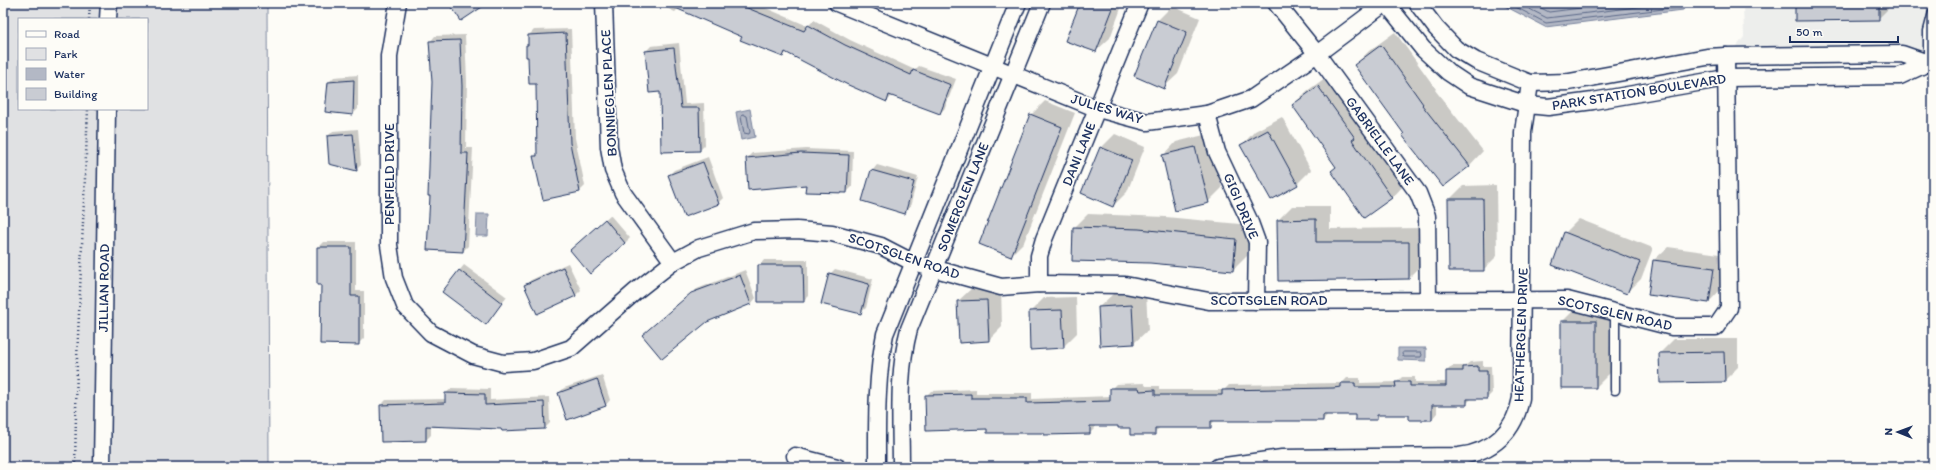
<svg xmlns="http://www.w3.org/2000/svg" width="1936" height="470" font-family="Itim,sans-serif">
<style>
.built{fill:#edeeec}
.green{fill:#e0e1e3;stroke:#7e88a0;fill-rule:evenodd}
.water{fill:#b3b8c5;stroke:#76819c}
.shadow{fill:#0003}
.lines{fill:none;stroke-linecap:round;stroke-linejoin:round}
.shore{stroke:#586687;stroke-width:1}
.building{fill:#c9ccd3;stroke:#1b2f5e}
.service-casing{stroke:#1b2f5e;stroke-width:11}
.minor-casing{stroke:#1b2f5e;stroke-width:19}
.path{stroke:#1b2f5e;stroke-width:2.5;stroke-dasharray:1 3;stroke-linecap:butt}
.service{stroke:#fdfcf7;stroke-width:8}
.minor{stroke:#fdfcf7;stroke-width:16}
.labels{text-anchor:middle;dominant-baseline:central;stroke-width:3.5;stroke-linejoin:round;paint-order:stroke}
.street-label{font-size:14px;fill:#1b2f5e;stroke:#fdfcf7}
</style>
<rect width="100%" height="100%" fill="#fdfcf7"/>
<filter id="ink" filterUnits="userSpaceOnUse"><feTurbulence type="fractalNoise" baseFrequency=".025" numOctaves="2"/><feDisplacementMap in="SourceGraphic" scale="8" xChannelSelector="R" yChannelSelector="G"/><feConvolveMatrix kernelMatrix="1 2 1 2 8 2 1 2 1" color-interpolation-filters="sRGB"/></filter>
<g filter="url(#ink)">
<!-- built -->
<path class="built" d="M1743,3H1933V50H1734L1744,37Z"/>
<!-- green -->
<path class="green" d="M3,3H267L269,467H3ZM19,19H147V109H19Z"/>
<!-- water -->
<g class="water">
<path d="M1499,3H1687L1683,10L1545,27Z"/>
<path d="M750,109L755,137L741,140L736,112Z"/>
<path d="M477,214H489L488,236H476Z"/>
<path d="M1398,348H1426V361L1398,360Z"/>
</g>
<!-- shadow -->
<g class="shadow">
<path d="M322,3H355L352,6H322Z"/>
<path d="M518,3H540L518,5Z"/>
<path d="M656,3H754L808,26L814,20L850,40L915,70L919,66L956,79L945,108L940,113L892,96L887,101L787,52L783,56L743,36L679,8L675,12Z"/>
<path d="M1081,3H1123L1110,38L1096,51Z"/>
<path d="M1796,3H1888V9L1878,19Z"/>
<path d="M1172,6L1200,18L1178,74L1164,87L1135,76L1158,20Z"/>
<path d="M571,29L575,138L585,186L580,191L534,157L538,153L537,83L527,45L529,43V35L534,30Z"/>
<path d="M1395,32L1436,89L1435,90L1483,151L1470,165L1443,186L1355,65L1369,51Z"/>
<path d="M465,35L467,81L466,148H473L468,246L463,251L433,82L430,42L435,36Z"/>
<path d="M679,43L685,104L704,103L705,145L700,150L661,91L646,51L651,46Z"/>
<path d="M1332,73L1405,184L1392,198L1364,217L1337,167L1293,105L1307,91Z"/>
<path d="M358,75V109L353,114L329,82L334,77Z"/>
<path d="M1045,101L1075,113L1024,242L1010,256L1031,115Z"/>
<path d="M1282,117L1311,170L1297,184L1242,145L1255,131Z"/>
<path d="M358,129L361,165L356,170L328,136L333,131Z"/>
<path d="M1115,134L1145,147L1127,192L1113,206L1101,148Z"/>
<path d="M1208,134L1222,188L1208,202L1163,156L1176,142Z"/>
<path d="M806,149L853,151L852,187L847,192L807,184L747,158L752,153Z"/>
<path d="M708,157L723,198L718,203L669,175L674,170Z"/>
<path d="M877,165L918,177L910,207L905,212L872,171Z"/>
<path d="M1496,185L1497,256L1483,270L1449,200L1463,186Z"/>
<path d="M1292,206H1330V229L1422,228L1423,264L1409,278L1279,280L1278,220Z"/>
<path d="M1088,214L1166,217L1250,225L1247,256L1233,270L1074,228Z"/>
<path d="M610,215L630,238L625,243L576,245Z"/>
<path d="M1579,219L1653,248L1641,279L1627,293L1565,233Z"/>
<path d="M323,242H356V291H364V338L358,344L322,284L318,247Z"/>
<path d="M1668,247L1727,255L1722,288L1709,302L1654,260Z"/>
<path d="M764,260H808V296L803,301L759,266Z"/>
<path d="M568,263L581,290L575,296L525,285L531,280Z"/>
<path d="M464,265L507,297L486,323L459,271Z"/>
<path d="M835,269L873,279L866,308L860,313L830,274Z"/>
<path d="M745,270L756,298L751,304L706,321L643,335L697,289Z"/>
<path d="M1001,286L1002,327L989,340L958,301L972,288Z"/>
<path d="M1146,292L1148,330L1134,343L1099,307L1113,294Z"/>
<path d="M1076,297L1077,333L1063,347L1030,312L1044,298Z"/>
<path d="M1576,308H1609L1610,373L1596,387L1562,322Z"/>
<path d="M1674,339H1738V367L1724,381L1660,353Z"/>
<path d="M1483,361V366H1491L1492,393L1487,398H1472L1466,404H1437V413L1432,419L1410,414H1381L1377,419L1356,414H1328L1323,420H1215L1210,427H1160L1154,434L1119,424L1095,425V428L1090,433L1045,432L988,427L926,396L931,391L976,389V393H1032V399L1111,396V389L1116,384L1144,383L1146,386H1159V390H1224L1229,385L1339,383H1342L1347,378H1360V383L1397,382L1402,377H1415V382H1447V371L1452,366H1465L1470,362Z"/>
<path d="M602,375L610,400L605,406L559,393L564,388Z"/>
<path d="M452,388L490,389V400L549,397L550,423L545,428L431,425V435L426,440L381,405L386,400L446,399V393Z"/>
</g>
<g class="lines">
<!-- shore -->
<g class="shore">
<path d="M1508,3L1546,23L1680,7L1683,3"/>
<path d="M1518,3L1547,18L1670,3"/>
<path d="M1531,3L1549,12L1621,3"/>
<path d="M743,114L747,116L750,132L749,134L744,133L741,117Z"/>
<path d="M1404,352H1421L1422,355L1421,357H1404L1402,354Z"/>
</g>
</g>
<!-- building -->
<g class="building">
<path d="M449,3H488L461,21Z"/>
<path d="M664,3H735L804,31L808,25L845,45L911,75L913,70L951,85L940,114L889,95L887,102L846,84L785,52L783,57L740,40L742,37Z"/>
<path d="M1080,3H1115L1096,52L1065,41Z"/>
<path d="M1795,3H1879V20L1795,21Z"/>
<path d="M1157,20L1187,32L1164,89L1134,76Z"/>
<path d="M566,33L570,143L580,192L543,200L533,156H537L536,84H529L528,57H526V45H528V35Z"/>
<path d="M460,40L462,86L461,153H468L463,252L427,250L430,196H428L432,82L429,41Z"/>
<path d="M1381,45L1423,104L1422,105L1470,166L1443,187L1402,135L1404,134L1354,65Z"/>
<path d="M674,48L681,108H699L700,151L661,152L660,92L649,93L645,51Z"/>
<path d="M354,80L353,115L325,112L328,82Z"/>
<path d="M1318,86L1355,138L1352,140L1392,198L1364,218L1331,171L1336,167L1292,105Z"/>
<path d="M1030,114L1062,127L1011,257L979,244Z"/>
<path d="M1268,130L1298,185L1271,200L1240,145Z"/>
<path d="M353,134L357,171L329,164L327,136Z"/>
<path d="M1100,147L1132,160L1113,207L1081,193Z"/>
<path d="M1195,147L1209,203L1175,211L1162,155Z"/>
<path d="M801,153L849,155L847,193L805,192L806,185L748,190L746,158Z"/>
<path d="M703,162L719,204L684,217L668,175Z"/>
<path d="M871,170L914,182L905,214L862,201Z"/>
<path d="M1448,199H1483L1484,271H1449Z"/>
<path d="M605,219L625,243L590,274L570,250Z"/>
<path d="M1316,219V242H1409V279L1278,281L1277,220Z"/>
<path d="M1073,227L1139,229L1236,239L1233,271L1150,263L1072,261Z"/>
<path d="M1564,232L1640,262L1627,294L1552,265Z"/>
<path d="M317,247H351V296H359V345L320,344L321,285H317Z"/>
<path d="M1653,260L1714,268L1709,303L1648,295Z"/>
<path d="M758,265H803L804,302H758Z"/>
<path d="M563,267L576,296L537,314L524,285Z"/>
<path d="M459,270L502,303L486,325L442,292Z"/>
<path d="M829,273L869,284L861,314L821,304Z"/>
<path d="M740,275L751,304L707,322L662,359L642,335L691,293Z"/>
<path d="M987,300L989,341L959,343L957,301Z"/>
<path d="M1132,305L1134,344L1100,346L1098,307Z"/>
<path d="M1062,310L1064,348L1030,350L1029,311Z"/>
<rect x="1561" y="321" width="35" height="67"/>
<path d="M1724,352L1725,382L1660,383L1659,353Z"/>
<path d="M1478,366V371H1487V399H1467V405H1432V420H1409V415H1377V420H1355V415H1323V421H1211V428H1155V435H1130V428H1118V426H1090V434L1044,435V433H987V429L926,431L925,395L971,394V398H1027V403L1110,401V388H1139L1140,391L1155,390V395H1222V390L1333,388L1341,387V383H1355V387H1396L1395,382H1410V386H1446V371H1463V367Z"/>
<path d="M597,379L606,406L567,420L558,393Z"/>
<path d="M445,393L485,394V405L544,402L545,429L502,431L501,429L426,426V441L381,442L380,405L445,403Z"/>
</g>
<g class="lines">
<defs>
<g id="service">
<path d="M1928,63V31L1933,12"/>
<path d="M1615,390V313"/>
</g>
<g id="minor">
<path d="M398,3L389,56V245L394,278L405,306L431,333L473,355L503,363L533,361L571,348L636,291L673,262L699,248L754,231L797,230L832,233L881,246L914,263L1001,287L1039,284L1125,285L1209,301L1567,300L1672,327H1716L1729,308L1726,56"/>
<path d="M604,3L609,147L613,170L623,193L673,262"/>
<path d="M837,3L1098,109L1147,122L1207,114L1251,99L1317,54L1385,3"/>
<path d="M1276,3L1317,54L1418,193L1427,216L1428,299"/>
<path d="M1386,3L1423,49L1448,72L1469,86L1528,105L1548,107L1593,101L1726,78L1900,76L1928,63"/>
<path d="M1417,3L1436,28L1456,49L1476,61L1530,83L1569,82L1707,57L1726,56L1902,54L1928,63H1933"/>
<path d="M108,19L109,3"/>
<path d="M1207,114L1217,152L1249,220L1257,242L1256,301"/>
<path d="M1039,284V256L1044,239L1140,3"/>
<path d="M795,456L837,467"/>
<path d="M102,467L107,109"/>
<path d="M877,467C877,422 876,378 885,334L1018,3"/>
<path d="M901,467C901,421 897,374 909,329L1042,3"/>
<path d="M1218,467L1282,458L1459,456C1493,452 1515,431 1521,398L1523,132L1530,83"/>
</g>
</defs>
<!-- service casing -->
<use href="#service" class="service-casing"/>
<!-- minor casing -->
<use href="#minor" class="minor-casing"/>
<!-- path -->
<g class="path">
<path d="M89,19L90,3"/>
<path d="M75,467L77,359L88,109"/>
</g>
<!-- service -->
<use href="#service" class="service"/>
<!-- minor -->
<use href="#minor" class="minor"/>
</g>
</g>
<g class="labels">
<!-- street labels -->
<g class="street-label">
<text transform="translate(1639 92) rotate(-9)">PARK STATION BOULEVARD</text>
<text transform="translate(609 93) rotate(-93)">BONNIEGLEN PLACE</text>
<text transform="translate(1107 109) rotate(17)">JULIES WAY</text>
<text transform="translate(1380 141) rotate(54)">GABRIELLE LANE</text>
<text transform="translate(1079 154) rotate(-68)">DANI LANE</text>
<text transform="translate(389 174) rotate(-90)">PENFIELD DRIVE</text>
<text transform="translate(963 197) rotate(-68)">SOMERGLEN LANE</text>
<text transform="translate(1241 206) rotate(67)">GIGI DRIVE</text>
<text transform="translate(904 256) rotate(19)">SCOTSGLEN ROAD</text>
<text transform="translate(104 288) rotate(-89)">JILLIAN ROAD</text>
<text x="1269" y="300">SCOTSGLEN ROAD</text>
<text transform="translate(1615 313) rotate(13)">SCOTSGLEN ROAD</text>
<text transform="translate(1521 335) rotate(-88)">HEATHERGLEN DRIVE</text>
</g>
</g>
<!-- margin -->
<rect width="1936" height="470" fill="none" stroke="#fdfcf7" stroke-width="16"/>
<rect x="8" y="8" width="1920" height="454" fill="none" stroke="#1b2f5e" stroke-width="1.5" filter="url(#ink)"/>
<!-- legend -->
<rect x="18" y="18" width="130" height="92" fill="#fdfcf7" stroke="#a3aaba"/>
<rect x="26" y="31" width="20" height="6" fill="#fdfcf7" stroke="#a3aaba"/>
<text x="54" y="38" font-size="12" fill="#1b2f5e">Road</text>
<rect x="26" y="48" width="20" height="12" fill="#e0e1e3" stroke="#a3aaba"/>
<text x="54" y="58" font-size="12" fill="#1b2f5e">Park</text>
<rect x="26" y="68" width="20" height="12" fill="#b3b8c5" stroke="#a3aaba"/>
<text x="54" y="78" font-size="12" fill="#1b2f5e">Water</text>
<rect x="26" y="88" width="20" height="12" fill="#c9ccd3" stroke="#a3aaba"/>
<text x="54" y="98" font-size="12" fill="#1b2f5e">Building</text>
<!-- north arrow -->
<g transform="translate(1898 432) rotate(271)" stroke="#fdfcf7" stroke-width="3" paint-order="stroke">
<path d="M0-3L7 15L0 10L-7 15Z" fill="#1b2f5e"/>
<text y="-6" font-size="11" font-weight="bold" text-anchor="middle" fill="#1b2f5e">N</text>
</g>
<!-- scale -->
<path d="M1790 36v6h108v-6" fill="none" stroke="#1b2f5e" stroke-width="2"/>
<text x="1796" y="36" font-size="12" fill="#1b2f5e" stroke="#fdfcf7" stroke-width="3" paint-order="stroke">50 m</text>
</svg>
